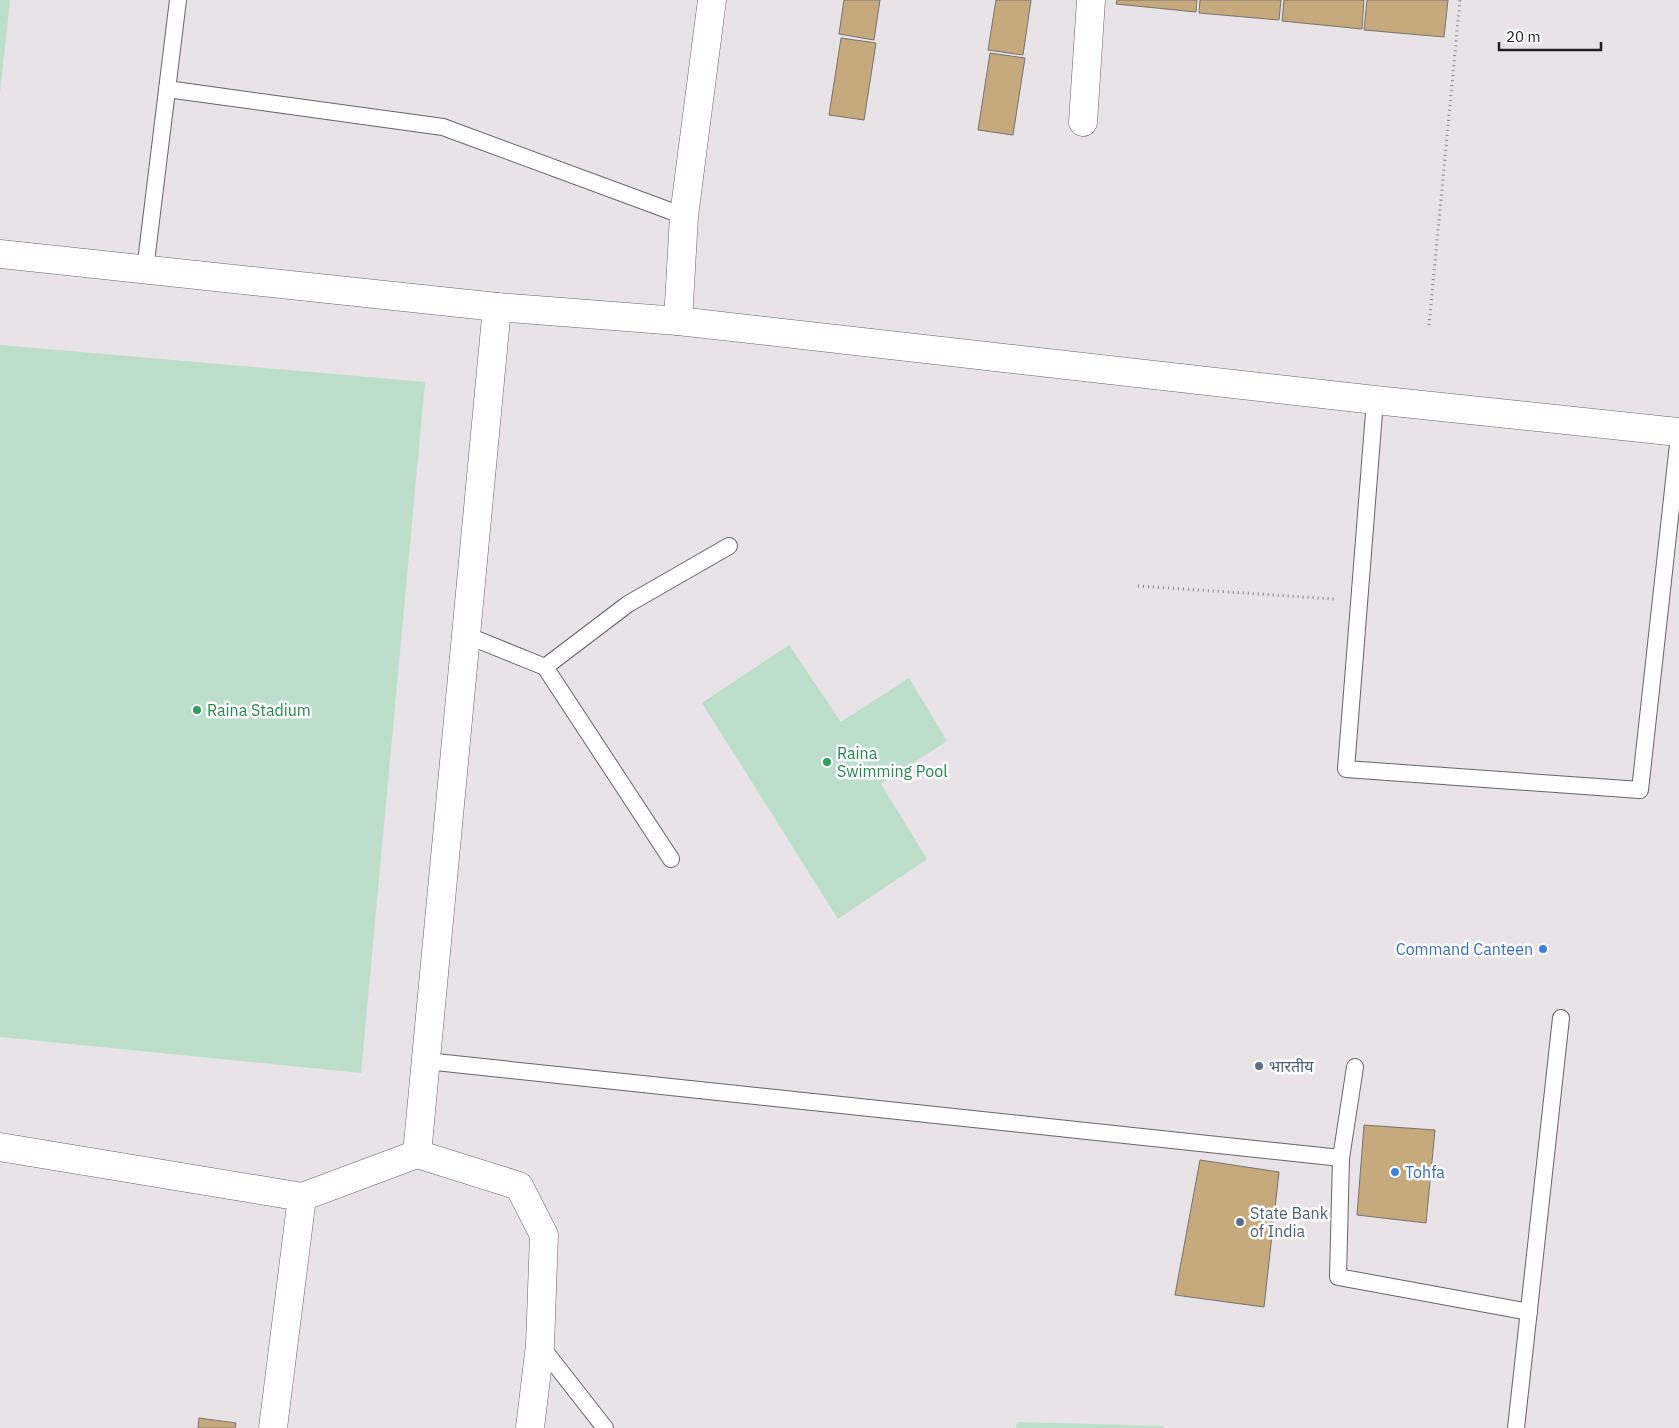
<svg xmlns="http://www.w3.org/2000/svg" width="1679" height="1428" font-family="'IBM Plex Sans','Noto Sans Devanagari',sans-serif">
<style>
.green{fill:#bddeca}
.building{fill:#c6a97d;stroke:#77746f}
.lines{fill:none;stroke-linecap:round;stroke-linejoin:round}
.service-casing{stroke:#676467;stroke-width:18}
.minor-casing{stroke:#676467;stroke-width:29}
.tertiary-casing{stroke:#676467;stroke-width:29}
.path{stroke:#878487;stroke-width:3;stroke-dasharray:1 4;stroke-linecap:butt}
.service{stroke:#fff;stroke-width:16}
.minor{stroke:#fff;stroke-width:28}
.tertiary{stroke:#fff;stroke-width:28}
.leisure-dot{fill:#2e9e5b;stroke:#fff;stroke-width:2}
.shop-dot{fill:#3f7fe0;stroke:#fff;stroke-width:2}
.service-dot{fill:#5c6f8a;stroke:#fff;stroke-width:2}
.labels{text-anchor:middle;dominant-baseline:central;stroke-width:5;stroke-linejoin:round;paint-order:stroke}
.leisure-label{font-size:16px;fill:#27864d;stroke:#fff;text-anchor:start}
.shop-label{font-size:16px;fill:#366cbe;stroke:#fff;text-anchor:end}
.service-label{font-size:16px;fill:#4e5e75;stroke:#fff;text-anchor:start}
</style>
<rect width="100%" height="100%" fill="#e7e3e7"/>
<!-- green -->
<g class="green">
<path d="M0,0H10L0,93Z"/>
<path d="M0,345L425,382L361,1073L0,1037Z"/>
<path d="M789,645L841,722L909,678L947,741L881,784L927,859L838,919L702,703Z"/>
<path d="M1018,1422L1164,1426V1428H1015Z"/>
</g>
<!-- building -->
<g class="building">
<path d="M844,0H880L874,40L839,34Z"/>
<path d="M996,0H1031L1023,55L988,50Z"/>
<path d="M1117,0H1197L1196,12L1116,4Z"/>
<path d="M1200,0H1281L1279,20L1199,13Z"/>
<path d="M1284,0H1364L1362,29L1282,21Z"/>
<path d="M1367,0H1448L1444,37L1364,30Z"/>
<path d="M841,38L876,43L864,120L829,115Z"/>
<path d="M990,53L1025,58L1013,135L978,130Z"/>
<path d="M1364,1125L1435,1130L1426,1223L1357,1215Z"/>
<path d="M1200,1160L1279,1172L1264,1307L1175,1295Z"/>
<path d="M199,1418L236,1423L235,1428H198Z"/>
</g>
<g class="lines">
<defs>
<g id="service">
<path d="M167,89L443,127L684,216"/>
<path d="M145,270L178,0"/>
<path d="M1375,400L1346,769L1640,790L1679,435"/>
<path d="M466,635L545,667L671,859"/>
<path d="M545,667L628,604L729,546"/>
<path d="M426,1061L1341,1158"/>
<path d="M1355,1067L1341,1158L1338,1277L1529,1312"/>
<path d="M540,1345L605,1428"/>
<path d="M1516,1428L1561,1018"/>
</g>
<g id="minor">
<path d="M1083,122L1091,0"/>
<path d="M678,321L684,216L712,0"/>
<path d="M0,1147L302,1197L417,1154L519,1186L544,1235L540,1345L530,1428"/>
<path d="M417,1154L497,307"/>
<path d="M273,1428L302,1197"/>
</g>
<path id="tertiary" d="M0,254L497,307L678,321L1375,400L1679,432"/>
</defs>
<!-- service casing -->
<use href="#service" class="service-casing"/>
<!-- minor casing -->
<use href="#minor" class="minor-casing"/>
<!-- tertiary casing -->
<use href="#tertiary" class="tertiary-casing"/>
<!-- path -->
<g class="path">
<path d="M1429,325L1460,0"/>
<path d="M1138,586L1334,599"/>
</g>
<!-- service -->
<use href="#service" class="service"/>
<!-- minor -->
<use href="#minor" class="minor"/>
<!-- tertiary -->
<use href="#tertiary" class="tertiary"/>
</g>
<!-- markers -->
<g class="leisure-dot">
<circle cx="197" cy="710" r="5"/>
<circle cx="827" cy="762" r="5"/>
</g>
<g class="shop-dot">
<circle cx="1543" cy="949" r="5"/>
<circle cx="1395" cy="1172" r="5"/>
</g>
<g class="service-dot">
<circle cx="1259" cy="1066" r="5"/>
<circle cx="1240" cy="1222" r="5"/>
</g>
<g class="labels">
<!-- leisure labels -->
<g class="leisure-label">
<text x="207" y="710">Raina Stadium</text>
<text x="837" y="753">Raina<tspan x="837" dy="18">Swimming Pool</tspan></text>
</g>
<!-- shop labels -->
<g class="shop-label">
<text x="1533" y="949">Command Canteen</text>
<text x="1405" y="1172" text-anchor="start">Tohfa</text>
</g>
<!-- service labels -->
<g class="service-label">
<text x="1269" y="1066">भारतीय</text>
<text x="1250" y="1213">State Bank<tspan x="1250" dy="18">of India</tspan></text>
</g>
</g>
<!-- scale -->
<path d="M1499 42v8h102v-8" fill="none" stroke="#211f21" stroke-width="2.5"/>
<text x="1506" y="42" font-size="15" fill="#211f21" stroke="#ffffff" stroke-width="4" paint-order="stroke">20 m</text>
</svg>
